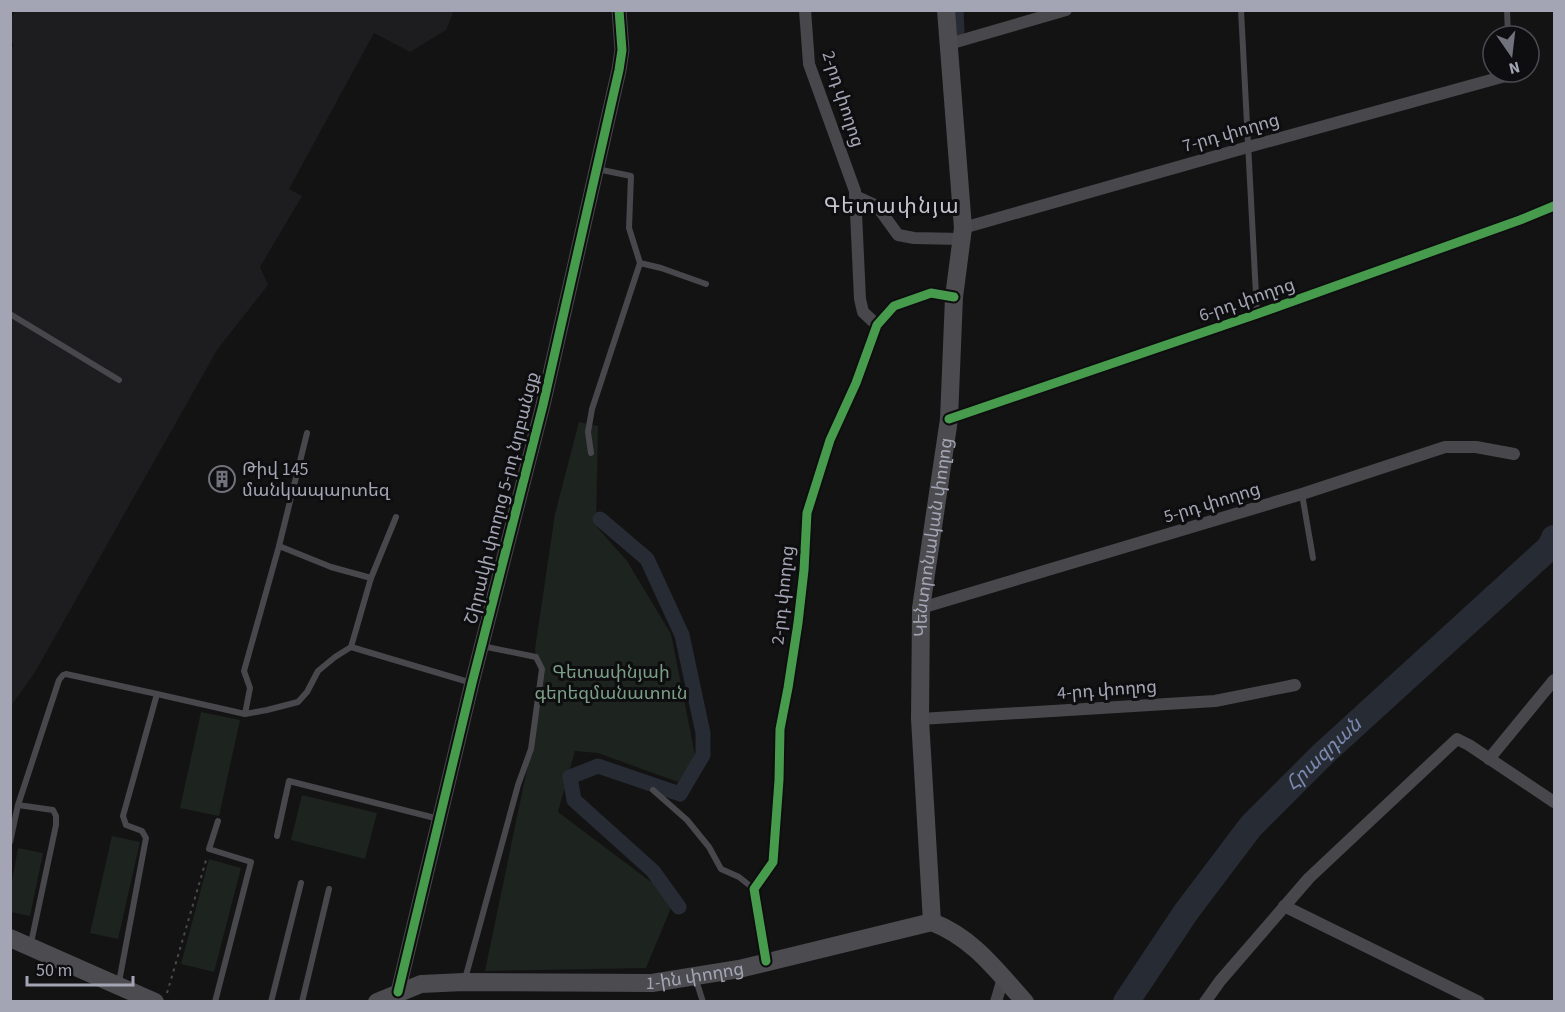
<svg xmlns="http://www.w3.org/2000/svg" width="1565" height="1012" font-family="'Source Sans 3','Noto Sans Armenian',sans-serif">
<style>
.built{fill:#1d1d1f}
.green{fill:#1d231f}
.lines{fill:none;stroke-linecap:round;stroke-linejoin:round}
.canal{stroke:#272b34;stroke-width:15}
.river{stroke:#272b34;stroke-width:26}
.path{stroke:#49494e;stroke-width:2;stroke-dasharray:3 4.5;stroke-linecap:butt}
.service{stroke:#47474c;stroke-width:6}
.minor{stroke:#47474c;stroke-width:12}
.tertiary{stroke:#47474c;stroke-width:15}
.secondary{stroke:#4b4b50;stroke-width:18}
.cycleway-casing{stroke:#0e0d0f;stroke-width:13}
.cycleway{stroke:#469c4c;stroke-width:9}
.labels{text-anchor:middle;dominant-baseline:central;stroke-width:6;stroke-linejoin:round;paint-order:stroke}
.street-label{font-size:18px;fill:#a4a5b4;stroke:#0e0d0f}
.poi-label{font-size:18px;fill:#a4a5b4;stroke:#0e0d0f;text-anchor:start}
.park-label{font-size:18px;fill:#7b9f86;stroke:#0e0d0f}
.water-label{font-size:20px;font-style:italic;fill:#7b89af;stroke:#0e0d0f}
.quarter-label{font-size:21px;letter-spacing:1.5px;fill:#c5c5d0;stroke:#0e0d0f}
</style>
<rect width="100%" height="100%" fill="#131313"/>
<!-- built -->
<path class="built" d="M16,10L454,11L446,30L410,52L374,33L289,189L302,196L260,267L268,285L217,350L35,672L11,706L10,50L14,45L11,42L10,20Z"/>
<!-- green -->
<g class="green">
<path d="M579,422L598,426L596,526L627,561L671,634L696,760L678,782L598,753L575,751L558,812L667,894L673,903L646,968L485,971L543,692L535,649L555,514Z"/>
<path d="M201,712L240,720L219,816L180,808Z"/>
<path d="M302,795L377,813L365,859L291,840Z"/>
<path d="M112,836L140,842L118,939L90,933Z"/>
<path d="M18,848L43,853L30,916L11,912V887Z"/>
<path d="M209,859L241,868L214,972L181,964Z"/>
</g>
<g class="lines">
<!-- canal -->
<g class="canal">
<path d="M956,10L957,32"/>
<path d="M600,519L647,559L682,635L703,733V755L680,794L598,766L570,777L574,800L653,871L679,907"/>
</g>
<!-- river -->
<path class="river" id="s1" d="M1126,1002L1186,912L1251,826L1323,754L1550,547L1554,538"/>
<!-- path -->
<path class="path" d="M167,993L207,857"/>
<!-- service -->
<g class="service">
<path d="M1241,10L1257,314"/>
<path d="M1507,10L1508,36"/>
<path d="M640,263L661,268L706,284"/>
<path d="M10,314L119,380"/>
<path d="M591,453L588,432L592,409L640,263L629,228L631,176L597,169"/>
<path d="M1302,494L1313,558"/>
<path d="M371,578L396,517"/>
<path d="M351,647L472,683"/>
<path d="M245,714L250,688L244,671L279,546"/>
<path d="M653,790L687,820L709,847L721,869L739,877L754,889"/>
<path d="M277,836L289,781L439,819"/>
<path d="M10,842L18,805"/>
<path d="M31,943L56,825V816L53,810L18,805L59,680L63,675L66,674L157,694"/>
<path d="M695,977L703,1002"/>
<path d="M465,979L518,785L531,749L542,669L536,657L482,646"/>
<path d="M119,982L146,838L142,831L126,825L123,816L157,694L245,714L267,710L298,702L307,692L318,671L335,657L351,647L371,578L331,567L279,546L307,433"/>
<path d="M215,1002L251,862L209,849L218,821"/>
<path d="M271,1002L301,883"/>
<path d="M302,1002L329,889"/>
</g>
<!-- minor -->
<g class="minor">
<path d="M805,10L809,64L855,191L860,299L863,312L877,325"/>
<path d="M949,44L1066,10"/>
<path d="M855,196L877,206L898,235L914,238L961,239"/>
<path d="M963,228L1248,147L1509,75"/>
<path d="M949,419L1257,314L1520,220L1554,206"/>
<path d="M921,608L1302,494L1445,447H1476L1514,454"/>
<path d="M920,719L1215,701L1295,685"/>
<path d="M1489,759L1554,680"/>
<path d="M1284,906L1479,1002"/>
<path d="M766,961L754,889L773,862L779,780L780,729L788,688L798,623L804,570L807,513L830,440L856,383L877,325L894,306L931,293L954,297"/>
<path d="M996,1002L1003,978"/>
<path d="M1205,1002L1220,981L1309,878L1457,739L1469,745L1554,802"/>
</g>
<!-- tertiary -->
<path class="tertiary" d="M398,992L472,683L543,405L619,70L622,50L619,10"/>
<!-- secondary -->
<g class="secondary">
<path id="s2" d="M932,922L920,719L921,608L949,419L954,297L963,228L946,10"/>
<path d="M10,938L155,1002"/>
<path id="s3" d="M377,1002L421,984L464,982L652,983L739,969L932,922C973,938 996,970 1025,1002"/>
</g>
<defs>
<g id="cycleway">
<path d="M949,419L1257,314L1520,220L1554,206"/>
<path d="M766,961L754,889L773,862L779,780L780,729L788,688L798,623L804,570L807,513L830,440L856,383L877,325L894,306L931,293L954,297"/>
<path d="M398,992L472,683L543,405L619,70L622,50L619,10"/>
</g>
</defs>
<!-- cycleway casing -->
<use href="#cycleway" class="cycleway-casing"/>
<!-- cycleway -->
<use href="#cycleway" class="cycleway"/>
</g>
<!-- icons -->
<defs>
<symbol id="building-ring" viewBox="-11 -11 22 22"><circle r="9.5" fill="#0e0d0f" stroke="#71727c" stroke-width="1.5"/><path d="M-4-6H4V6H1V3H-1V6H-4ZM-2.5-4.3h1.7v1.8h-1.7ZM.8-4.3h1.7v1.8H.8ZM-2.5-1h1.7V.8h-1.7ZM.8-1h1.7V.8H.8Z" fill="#71727c"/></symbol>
</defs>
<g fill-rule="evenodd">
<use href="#building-ring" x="207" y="464" width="30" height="30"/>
</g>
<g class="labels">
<!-- street labels -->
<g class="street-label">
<text transform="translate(843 99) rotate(72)">2-րդ փողոց</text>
<text transform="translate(1231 133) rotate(-16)">7-րդ փողոց</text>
<text transform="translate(1247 300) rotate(-19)">6-րդ փողոց</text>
<text transform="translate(502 498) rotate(-76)">Շիրակի փողոց 5-րդ նրբանցք</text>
<text transform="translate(1212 503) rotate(-17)">5-րդ փողոց</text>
<text stroke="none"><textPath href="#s2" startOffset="386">Կենտրոնական փողոց</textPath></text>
<text transform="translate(783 595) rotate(-84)">2-րդ փողոց</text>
<text transform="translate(1107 690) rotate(-4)">4-րդ փողոց</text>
<text stroke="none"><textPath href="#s3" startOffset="322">1-ին փողոց</textPath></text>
</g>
<!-- poi labels -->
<g class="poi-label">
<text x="242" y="469">Թիվ 145<tspan x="242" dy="21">մանկապարտեզ</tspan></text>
</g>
<!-- park labels -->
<g class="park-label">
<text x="611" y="672">Գետափնյաի<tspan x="611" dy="21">գերեզմանատուն</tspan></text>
</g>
<!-- water labels -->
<g class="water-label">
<text stroke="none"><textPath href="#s1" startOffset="318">Հրազդան</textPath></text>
</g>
<!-- quarter labels -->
<g class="quarter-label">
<text x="892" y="206">Գետափնյա</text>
</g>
</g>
<!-- border -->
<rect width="1565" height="1012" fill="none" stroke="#a4a5b4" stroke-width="24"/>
<!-- north arrow -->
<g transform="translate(1511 54) rotate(166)"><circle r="28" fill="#0e0d0f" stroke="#4a4a51" stroke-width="1.5"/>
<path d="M0-4.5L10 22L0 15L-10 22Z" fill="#71727c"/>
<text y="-9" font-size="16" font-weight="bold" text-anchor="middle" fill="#a4a5b4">N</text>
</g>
<!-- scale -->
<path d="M27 976v9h106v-9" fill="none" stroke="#a4a5b4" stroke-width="3"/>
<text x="36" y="976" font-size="18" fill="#a4a5b4" stroke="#0e0d0f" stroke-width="4.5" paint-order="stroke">50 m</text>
</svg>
